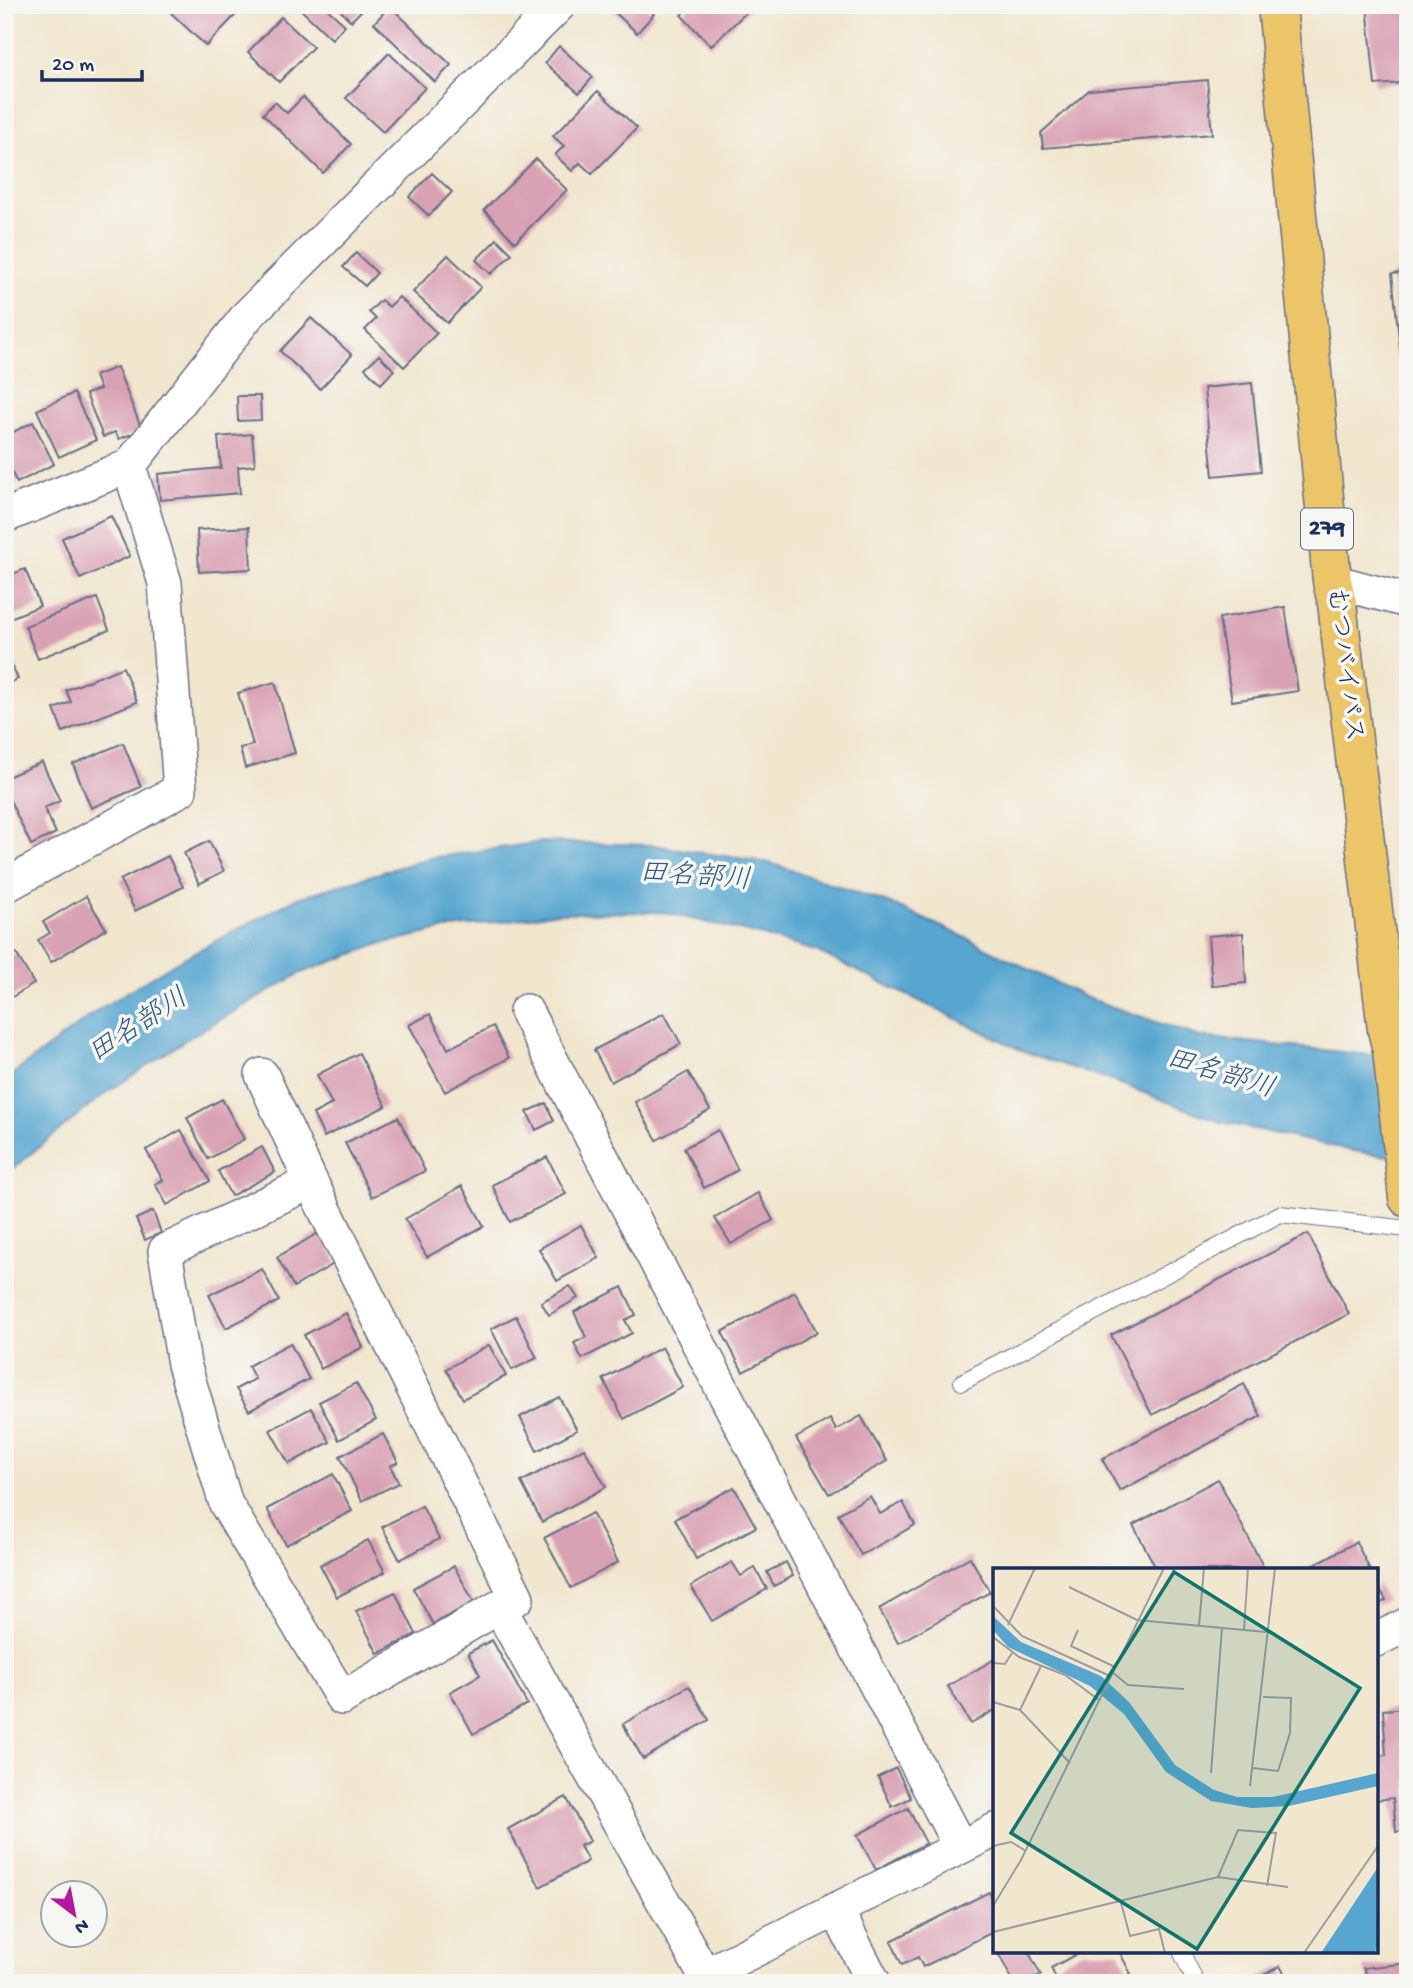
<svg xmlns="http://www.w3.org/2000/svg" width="1413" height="1988" font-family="'Gochi Hand','Klee One',sans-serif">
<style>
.water{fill:#56a6d0;stroke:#386a97;stroke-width:2}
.building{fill:#d9a1b4}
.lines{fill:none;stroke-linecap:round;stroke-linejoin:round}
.lane-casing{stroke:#666f85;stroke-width:18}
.street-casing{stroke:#666f85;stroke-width:36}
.highway-casing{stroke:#666f85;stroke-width:41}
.lane{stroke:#fff;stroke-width:16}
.street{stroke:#fff;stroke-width:33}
.highway{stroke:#ecc569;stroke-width:38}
.labels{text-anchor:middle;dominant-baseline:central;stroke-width:7;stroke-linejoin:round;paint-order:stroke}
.shield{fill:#f6f6f2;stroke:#5d6b8a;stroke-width:2}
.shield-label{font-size:24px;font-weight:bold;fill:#1b2f5e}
.street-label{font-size:26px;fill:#1b2f5e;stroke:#f6f6f2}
.water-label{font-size:28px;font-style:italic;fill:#305986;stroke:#f6f6f2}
.inset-road{fill:none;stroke:#9b9da1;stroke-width:2}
.view{fill:#0f766e;fill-opacity:0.15;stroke:#0f766e;stroke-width:3.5}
.inset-edge{fill:none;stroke:#1b2f5e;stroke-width:3.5}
</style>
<rect width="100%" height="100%" fill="#f6f6f2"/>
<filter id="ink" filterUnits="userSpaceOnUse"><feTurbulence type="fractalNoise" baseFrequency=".0143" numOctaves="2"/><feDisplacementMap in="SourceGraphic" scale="14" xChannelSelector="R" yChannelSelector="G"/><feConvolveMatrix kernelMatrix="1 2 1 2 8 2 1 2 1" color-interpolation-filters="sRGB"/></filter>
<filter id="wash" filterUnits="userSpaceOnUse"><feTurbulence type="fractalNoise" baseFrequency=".00686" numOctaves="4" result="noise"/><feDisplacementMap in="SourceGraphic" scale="28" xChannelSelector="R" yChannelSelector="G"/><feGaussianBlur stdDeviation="1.57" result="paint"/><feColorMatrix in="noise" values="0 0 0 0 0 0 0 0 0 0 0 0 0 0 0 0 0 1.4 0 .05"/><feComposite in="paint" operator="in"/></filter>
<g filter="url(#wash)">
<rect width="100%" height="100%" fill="#f1e6ce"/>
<!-- water -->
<path class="water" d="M543,842L653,845L770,863L888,903L958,934L1087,998L1200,1037L1408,1059V1159L1354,1151L1218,1121L1118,1083L1025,1052L816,951L752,933L662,912L559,913L446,929L380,944L301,973L190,1037L102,1096L5,1175V1080L98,1010L176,962L297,898L429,858Z"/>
<g id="blocks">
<!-- building -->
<g class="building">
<path d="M179,5H245L206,46L171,13Z"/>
<path d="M300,5H323L345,25L332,39L298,7Z"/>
<path d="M335,5H367L351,21Z"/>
<path d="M607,5H644L654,14L637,33Z"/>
<path d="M691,5H754L711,46L681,15Z"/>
<path d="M1367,5H1408V72H1401L1402,83L1375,85Z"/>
<path d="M390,6L451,65L435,82L374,23Z"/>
<path d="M281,17L313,47L279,82L248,52Z"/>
<path d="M559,46L593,77L579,93L545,63Z"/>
<path d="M389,53L425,88L383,132L346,98Z"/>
<path d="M1207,80L1212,134L1043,148L1041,133L1089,90Z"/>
<path d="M598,91L637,128L592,174L580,163L572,171L555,155L564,146L553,136Z"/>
<path d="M303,97L351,144L323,173L263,114L275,102L287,113Z"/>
<path d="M536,159L567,190L515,242L484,210Z"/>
<path d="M432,173L452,192L429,216L409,197Z"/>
<path d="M497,239L512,254L491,274L476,260Z"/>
<path d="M356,253L377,273L365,286L343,267Z"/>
<path d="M448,255L481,287L447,323L413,292Z"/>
<path d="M1408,272V404H1406L1392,274Z"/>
<path d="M399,297L437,333L404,367L365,330L376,319L369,312L381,300L389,307Z"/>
<path d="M311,318L352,355L320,389L280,351Z"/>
<path d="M379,355L394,370L381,384L365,368Z"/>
<path d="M117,367L142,430L119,439L115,432L103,437L86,394L100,389L95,376Z"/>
<path d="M1252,383L1261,471L1213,476L1204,388Z"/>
<path d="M74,393L96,440L59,457L37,410Z"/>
<path d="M237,396H260L261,420L238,421Z"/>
<path d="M33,422L54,464L17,483L5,459V436Z"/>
<path d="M252,434L255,465L238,467L240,493L160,500L158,474L221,468L218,437Z"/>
<path d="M111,516L130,556L80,579L62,538Z"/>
<path d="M249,527L251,569L199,572L197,530Z"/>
<path d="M25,569L40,606L5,620V577Z"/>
<path d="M97,598L109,630L38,659L25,626Z"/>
<path d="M1285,607L1298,691L1232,701L1219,618Z"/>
<path d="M5,649L18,679L5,685Z"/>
<path d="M123,667L137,702L63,732L54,709L71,702L66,690Z"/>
<path d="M275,682L295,753L245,768L240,748L253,745L238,693Z"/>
<path d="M123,743L141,787L91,808L73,764Z"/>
<path d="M42,762L60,801L44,808L56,833L31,845L5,790V778Z"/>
<path d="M209,841L224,871L199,884L184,853Z"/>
<path d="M168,856L183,887L135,911L120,880Z"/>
<path d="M86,896L106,929L51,962L38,940L50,933L43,922Z"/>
<path d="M1243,933L1246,983L1212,986L1208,936Z"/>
<path d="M16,953L34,984L5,1001V960Z"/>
<path d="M664,1013L681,1044L611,1082L594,1050Z"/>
<path d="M430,1014L448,1049L493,1026L509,1058L445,1092L409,1025Z"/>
<path d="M359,1053L386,1106L324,1137L313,1114L332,1104L317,1075Z"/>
<path d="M688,1072L710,1110L657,1140L635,1102Z"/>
<path d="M222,1099L244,1139L208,1159L187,1118Z"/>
<path d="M546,1103L554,1121L536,1130L527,1112Z"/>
<path d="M398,1117L425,1171L372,1197L345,1143Z"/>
<path d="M181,1130L210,1181L167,1205L155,1184L163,1180L146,1150Z"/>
<path d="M718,1130L738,1170L704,1188L684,1148Z"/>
<path d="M262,1147L275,1172L231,1196L218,1171Z"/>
<path d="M547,1157L566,1194L510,1222L492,1185Z"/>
<path d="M462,1186L484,1226L427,1257L405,1219Z"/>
<path d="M758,1193L773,1220L731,1244L715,1218Z"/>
<path d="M153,1211L161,1233L145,1240L136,1219Z"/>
<path d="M581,1225L599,1258L557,1281L539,1249Z"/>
<path d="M320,1232L337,1262L294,1287L277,1257Z"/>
<path d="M1308,1234L1349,1314L1152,1415L1111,1335Z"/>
<path d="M262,1269L279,1301L226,1328L209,1295Z"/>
<path d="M570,1286L578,1298L549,1315L541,1302Z"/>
<path d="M622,1287L636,1315L625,1320L632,1333L582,1359L574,1343L586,1337L574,1312Z"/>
<path d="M795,1292L817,1332L743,1372L722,1332Z"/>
<path d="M346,1313L363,1347L321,1369L304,1335Z"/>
<path d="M516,1316L537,1358L512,1370L491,1329Z"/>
<path d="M290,1343L309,1379L249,1411L236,1389L255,1379L248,1366Z"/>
<path d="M489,1345L506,1376L463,1399L446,1369Z"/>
<path d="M662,1347L683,1387L624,1419L603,1379Z"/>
<path d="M356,1383L376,1420L339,1440L319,1402Z"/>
<path d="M1244,1384L1261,1416L1120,1491L1102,1459Z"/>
<path d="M559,1397L577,1430L537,1451L520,1417Z"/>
<path d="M311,1408L330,1442L289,1464L270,1430Z"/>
<path d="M861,1416L887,1461L829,1494L796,1438L830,1419L836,1430Z"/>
<path d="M383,1434L398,1462L390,1466L399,1483L362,1501L340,1456Z"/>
<path d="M584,1448L606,1487L542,1522L521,1482Z"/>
<path d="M333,1474L352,1511L286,1545L267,1509Z"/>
<path d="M1218,1479L1265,1570H1157L1133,1525Z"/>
<path d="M734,1487L756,1527L696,1559L675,1519Z"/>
<path d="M870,1496L880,1514L903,1502L915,1525L861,1555L838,1514Z"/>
<path d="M422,1506L439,1539L400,1560L382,1527Z"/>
<path d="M592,1513L618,1562L571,1588L544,1538Z"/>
<path d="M368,1540L385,1572L337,1597L320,1565Z"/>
<path d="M1356,1542L1370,1570H1304Z"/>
<path d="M970,1557L990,1592L898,1643L879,1609Z"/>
<path d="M732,1562L741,1576L755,1568L767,1589L712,1621L691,1586Z"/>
<path d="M786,1562L793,1576L774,1586L767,1572Z"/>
<path d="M454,1566L474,1602L433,1624L413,1588Z"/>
<path d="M1376,1582L1386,1600L1376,1606Z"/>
<path d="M395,1592L416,1634L378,1654L356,1611Z"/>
<path d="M492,1640L527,1704L473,1734L450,1692L480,1675L468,1653Z"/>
<path d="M995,1659V1710L971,1724L948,1686Z"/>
<path d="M689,1686L709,1720L643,1759L623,1724Z"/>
<path d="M1408,1708V1830L1396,1832L1393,1798L1376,1800V1756L1386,1755L1383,1710Z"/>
<path d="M896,1768L911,1798L892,1807L878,1777Z"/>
<path d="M566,1797L590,1841L580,1846L588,1861L540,1887L508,1829Z"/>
<path d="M908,1808L926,1843L876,1870L857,1835Z"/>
<path d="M989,1892L995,1904V1931L923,1967L918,1957L902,1965L891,1941Z"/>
<path d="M997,1951H1028L1041,1975L1025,1983H1014Z"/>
<path d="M1082,1951H1119L1131,1974L1114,1983H1058L1051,1968Z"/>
<path d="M1408,1963V1983H1372L1363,1968Z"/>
<path d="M1280,1966L1290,1983H1249Z"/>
</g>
</g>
</g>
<g filter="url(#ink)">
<use href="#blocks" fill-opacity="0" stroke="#666f85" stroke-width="2"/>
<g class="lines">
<defs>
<g id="lane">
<path d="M962,1382L1280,1214L1408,1229"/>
<path d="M1181,1951L1196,1983"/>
</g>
<g id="street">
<path d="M5,516L129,466L248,315L559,5"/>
<path d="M1332,581L1408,601"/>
<path d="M5,886L180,790L165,583L129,466"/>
<path d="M526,1011L960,1847"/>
<path d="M262,1075L311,1182L517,1598L499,1607L709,1983"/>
<path d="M311,1182L165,1251L184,1364L226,1504L342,1698L499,1607"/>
<path d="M1376,1640L1408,1624"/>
<path d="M836,1909L874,1983"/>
<path d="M705,1975L995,1830"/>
</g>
<path id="highway" d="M1277,5L1332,581L1337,603L1387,1030L1392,1050L1408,1198"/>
</defs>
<!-- lane casing -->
<use href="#lane" class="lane-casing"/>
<!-- street casing -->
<use href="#street" class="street-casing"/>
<!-- highway casing -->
<use href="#highway" class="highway-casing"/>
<!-- lane -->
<use href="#lane" class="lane"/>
<!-- street -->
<use href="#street" class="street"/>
<!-- highway -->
<use href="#highway" class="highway"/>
</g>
</g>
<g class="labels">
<!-- shield labels -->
<rect class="shield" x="1301" y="508.5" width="52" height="41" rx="5"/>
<g class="shield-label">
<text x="1327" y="529">279</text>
</g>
<!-- street labels -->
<g class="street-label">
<text transform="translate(1343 665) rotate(83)">むつバイパス</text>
</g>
<!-- water labels -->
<g class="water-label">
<text transform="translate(695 878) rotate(4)">田名部川</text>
<text transform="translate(139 1027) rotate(-33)">田名部川</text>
<text transform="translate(1220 1075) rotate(17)">田名部川</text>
</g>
</g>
<!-- overview -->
<g transform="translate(993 1568)">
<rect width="385" height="385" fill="#f1e6ce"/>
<path d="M0,48L28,74L108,108L136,134L182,197L221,222L244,229H280L385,205V218L296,238L259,240L218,233L173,204L131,146L97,118L15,79L0,62ZM385,299V379L381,385H328Z" fill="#56a6d0"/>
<path class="inset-road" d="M76,19L144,52L273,64M0,38L29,68L117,108M15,57L42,0M206,58L211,0M85,62L78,78L122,99M251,62L255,0M0,69L26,89L72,107L106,132M0,95L12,96L19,85M119,104L135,117L191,121M0,134L27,142L77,195M27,142L48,98M260,200L285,203L297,165L298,130L270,129M218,205L229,60M257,218L282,0M0,278L18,274L33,283M225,309L245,262L283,265L274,318M128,335L137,368L166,361L172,385M0,338L28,292L171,0M0,364L225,309L295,319M311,385L385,278"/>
<path class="view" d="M181,4L367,120L204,381L18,265Z"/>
<rect width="385" height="385" class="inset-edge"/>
</g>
<!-- margin -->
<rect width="1413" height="1988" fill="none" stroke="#f6f6f2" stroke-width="28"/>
<!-- north arrow -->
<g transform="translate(74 1914) rotate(148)"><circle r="33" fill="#f6f6f2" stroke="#9ea6b7" stroke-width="2"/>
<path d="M0-5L12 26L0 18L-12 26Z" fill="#b5179e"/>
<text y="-10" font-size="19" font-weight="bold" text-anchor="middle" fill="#1b2f5e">N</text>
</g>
<!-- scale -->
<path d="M42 70v10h100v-10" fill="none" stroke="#1b2f5e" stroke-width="3.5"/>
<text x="52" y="70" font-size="21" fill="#1b2f5e" stroke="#f6f6f2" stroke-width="5" paint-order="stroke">20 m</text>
</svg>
